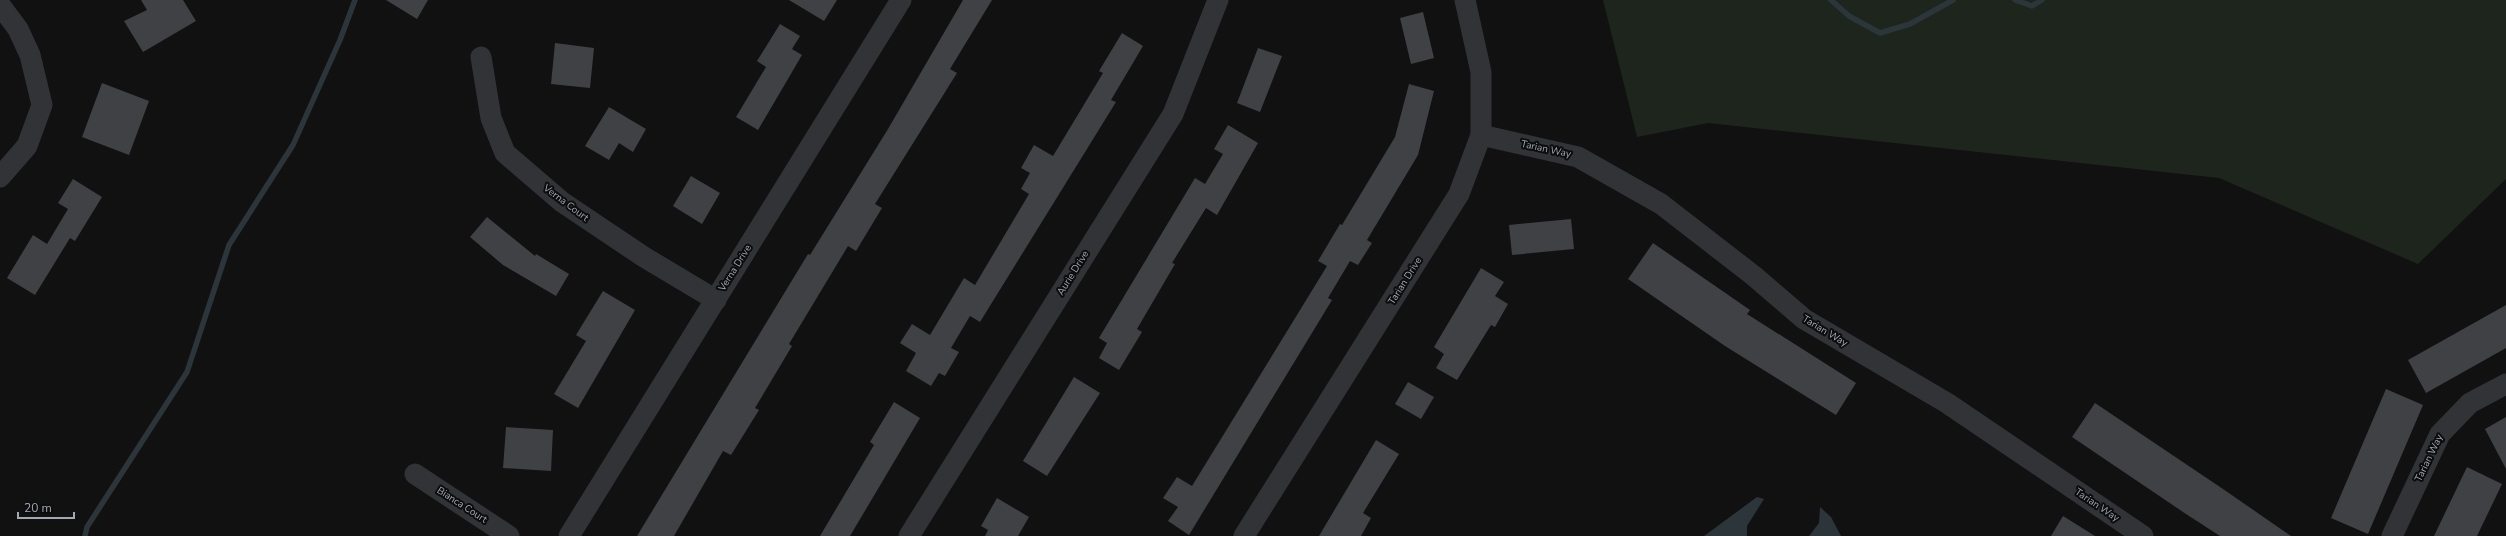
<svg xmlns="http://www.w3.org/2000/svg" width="2506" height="536" font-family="'Nunito Sans',sans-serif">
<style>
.green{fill:#1d251d}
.water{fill:#2b353a}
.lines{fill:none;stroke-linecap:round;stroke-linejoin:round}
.stream{stroke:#2b353a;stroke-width:5.5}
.building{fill:#404145}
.minor{stroke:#323337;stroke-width:21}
.labels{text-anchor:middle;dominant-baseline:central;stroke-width:4;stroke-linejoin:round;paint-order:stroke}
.street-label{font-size:10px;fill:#a2a9b3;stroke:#0c0c0d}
</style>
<rect width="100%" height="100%" fill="#111112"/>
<!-- green -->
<path class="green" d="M1603,0H2506V179L2418,264L2219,178L1708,123L1637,137Z"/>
<!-- water -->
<g class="water">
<path d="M1757,497L1764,499L1747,526V536H1704Z"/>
<path d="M1820,507L1831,517L1841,536H1809L1819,523Z"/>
</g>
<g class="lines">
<!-- stream -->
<g class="stream">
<path d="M1831,0L1849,16L1880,33L1910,24L1953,0"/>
<path d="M2015,0L2032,6L2042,0"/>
<path d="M85,536L87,527L187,372L229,245L293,145L340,40L355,0"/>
</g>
</g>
<!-- building -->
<g class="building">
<path d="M141,0H183L196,21L143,52L124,21L147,10Z"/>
<path d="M386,0H428L417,19Z"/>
<path d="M789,0H837L824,21Z"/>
<path d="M963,0H992L950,69L957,73L875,204L882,208L856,251L848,246L789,344L792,346L755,408L759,410L731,455L723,451L674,536H637L808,254L810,255L888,129Z"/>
<path d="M1423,12L1434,58L1411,64L1400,18Z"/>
<path d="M780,24L800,36L792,49L802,55L758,130L736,117L766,67L757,61Z"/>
<path d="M1122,33L1143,46L1111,100L1116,102L980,322L970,316L951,348L959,352L945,376L939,373L931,386L906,371L916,353L900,343L912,324L930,335L964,278L975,285L1029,194L1021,189L1030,173L1021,168L1034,145L1053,156L1103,73L1099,71Z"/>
<path d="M555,43L594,48L590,88L551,84Z"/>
<path d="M1258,48L1282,56L1260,112L1237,103Z"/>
<path d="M102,83L149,101L129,155L82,137Z"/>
<path d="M1409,84L1434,91L1418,155L1367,240L1372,243L1358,265L1350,261L1328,298L1332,300L1189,535L1168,521L1178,507L1163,498L1177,477L1192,486L1327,266L1318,261L1340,224L1342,225L1395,137Z"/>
<path d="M609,107L646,129L633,152L619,143L609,160L585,146Z"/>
<path d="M1228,125L1258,143L1217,215L1206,208L1172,263L1175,264L1137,329L1142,332L1119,370L1099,358L1107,343L1099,338L1195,178L1205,184L1223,154L1214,149Z"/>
<path d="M691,176L720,193L702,224L673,206Z"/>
<path d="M73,179L102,197L75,241L70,238L35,295L7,278L33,235L47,244L68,209L58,203Z"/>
<path d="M487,217L535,256L536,254L569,274L556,296L503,265L470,237Z"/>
<path d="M1571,219L1574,249L1512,255L1509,225Z"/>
<path d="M1653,243L1750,310L1747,314L1856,383L1836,415L1725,346L1628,279Z"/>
<path d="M1481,268L1504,282L1495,296L1508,304L1495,327L1491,325L1457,380L1436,368L1444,354L1434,347Z"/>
<path d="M603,291L635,310L578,408L554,394L586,341L576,335Z"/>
<path d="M2506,305V348L2426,393L2408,360Z"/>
<path d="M1074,377L1100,393L1047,476L1023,461Z"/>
<path d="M1408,382L1434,397L1421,419L1395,404Z"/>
<path d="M2386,389L2423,405L2368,534L2331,518Z"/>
<path d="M894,402L920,418L850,536H820L874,445L870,442Z"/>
<path d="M2095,403L2223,489L2291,536H2220L2186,514L2072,437Z"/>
<path d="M2506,417V469L2485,429Z"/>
<path d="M506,427L553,430L551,471L503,468Z"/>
<path d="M1376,440L1399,454L1363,513L1371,518L1361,536H1319Z"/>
<path d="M2467,467L2502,484L2477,536H2434Z"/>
<path d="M997,498L1029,517L1018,536H985L988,530L981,526Z"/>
<path d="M2063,516L2095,536H2051Z"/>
</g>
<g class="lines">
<!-- minor -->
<g class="minor">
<path d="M0,5L18,29L30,55L42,105L27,146L0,177"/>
<path d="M481,57L491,118L505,153L562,202L644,257L716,300"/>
<path d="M1481,135L1578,157L1661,204L1754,276L1804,319L1947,403L2143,536"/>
<path d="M415,474L509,536"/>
<path d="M569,536L901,0"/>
<path d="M909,536L1173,114L1218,0"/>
<path d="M1244,536L1459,194L1481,135V72L1465,0"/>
<path d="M2392,536L2440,434L2470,403L2506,384"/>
</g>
</g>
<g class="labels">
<!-- street labels -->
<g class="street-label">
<text transform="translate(1546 149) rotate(12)">Tarian Way</text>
<text transform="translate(566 203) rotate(37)">Verna Court</text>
<text transform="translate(735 268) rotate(-58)">Verna Drive</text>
<text transform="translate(1073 273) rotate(-58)">Aurie Drive</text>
<text transform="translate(1405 281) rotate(-58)">Tarian Drive</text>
<text transform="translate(1825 331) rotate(31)">Tarian Way</text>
<text transform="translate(2429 458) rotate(-64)">Tarian Way</text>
<text transform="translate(462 505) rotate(33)">Bianca Court</text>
<text transform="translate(2097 505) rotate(34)">Tarian Way</text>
</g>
</g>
<!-- scale -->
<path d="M18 512v6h56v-6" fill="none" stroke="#a2a9b3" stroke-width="2"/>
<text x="24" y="512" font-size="12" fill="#a2a9b3" stroke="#0c0c0d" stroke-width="3" paint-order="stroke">20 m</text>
</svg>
